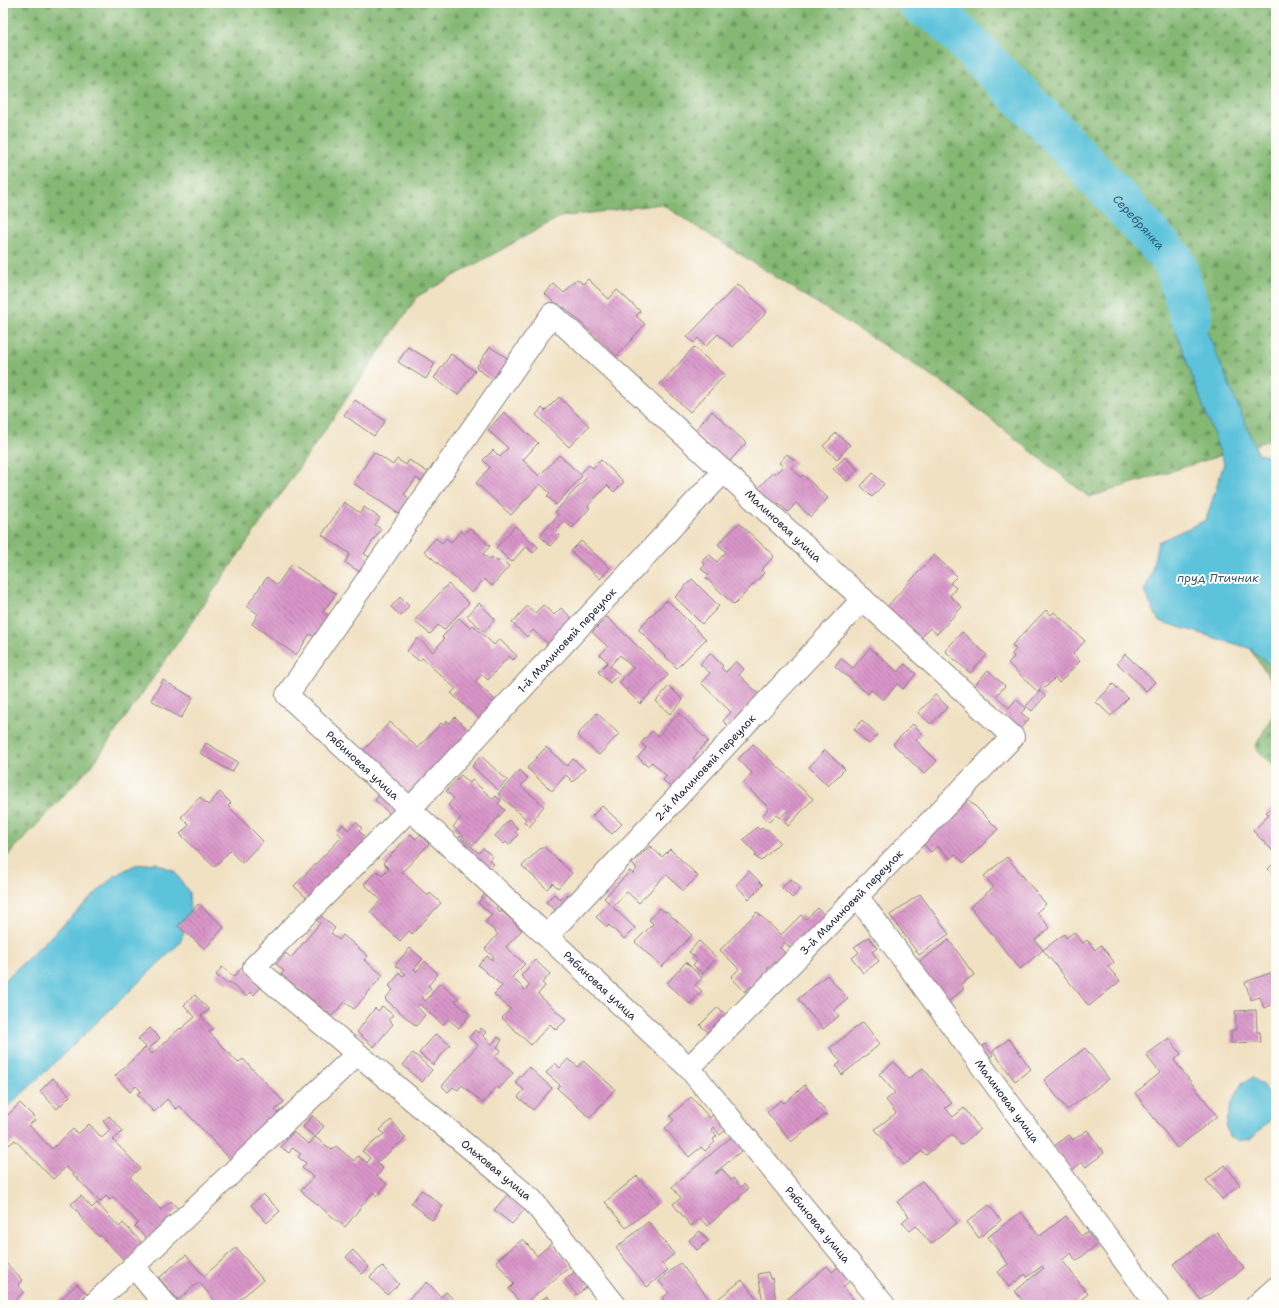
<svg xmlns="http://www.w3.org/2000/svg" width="1279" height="1308" font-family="'Shantell Sans',sans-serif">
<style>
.forest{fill:url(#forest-firs);stroke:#536d57}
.water{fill:#5dc3db;stroke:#40728b}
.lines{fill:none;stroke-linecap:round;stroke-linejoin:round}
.stream{stroke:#5dc3db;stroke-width:7}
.river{stroke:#5dc3db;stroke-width:42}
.building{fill:url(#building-back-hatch)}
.minor-casing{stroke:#8a827f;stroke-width:24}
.minor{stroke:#fff;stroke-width:22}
.labels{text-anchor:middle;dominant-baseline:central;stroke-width:4;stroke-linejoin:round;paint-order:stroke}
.street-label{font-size:11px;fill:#22223b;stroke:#fdfcf7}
.water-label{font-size:12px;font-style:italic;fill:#375a73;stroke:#fdfcf7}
</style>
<defs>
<pattern id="forest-firs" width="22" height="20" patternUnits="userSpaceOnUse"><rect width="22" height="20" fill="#84b873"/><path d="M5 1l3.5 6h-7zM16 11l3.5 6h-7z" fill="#6c9560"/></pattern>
<pattern id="building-back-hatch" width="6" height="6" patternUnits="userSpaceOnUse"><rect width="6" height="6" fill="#d995c9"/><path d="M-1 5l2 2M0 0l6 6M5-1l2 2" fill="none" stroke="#b079a4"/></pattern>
</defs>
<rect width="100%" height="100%" fill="#fdfcf7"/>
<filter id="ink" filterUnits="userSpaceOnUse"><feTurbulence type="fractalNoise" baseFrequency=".025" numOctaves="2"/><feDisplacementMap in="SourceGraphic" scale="8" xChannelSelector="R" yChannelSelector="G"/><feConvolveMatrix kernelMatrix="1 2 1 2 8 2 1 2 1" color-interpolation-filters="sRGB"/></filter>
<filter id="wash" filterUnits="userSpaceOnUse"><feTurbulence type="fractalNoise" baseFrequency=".012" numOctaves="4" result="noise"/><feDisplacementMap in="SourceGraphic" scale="16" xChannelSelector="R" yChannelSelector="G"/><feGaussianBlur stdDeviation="0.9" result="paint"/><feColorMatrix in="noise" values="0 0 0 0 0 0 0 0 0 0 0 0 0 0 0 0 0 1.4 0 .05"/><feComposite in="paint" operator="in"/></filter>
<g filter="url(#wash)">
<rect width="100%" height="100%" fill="#f1e1c3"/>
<!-- forest -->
<g class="forest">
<path d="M3,3H1276V438L1089,497L954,390L661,204L560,217L418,296L94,763L3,861Z"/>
<path d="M1249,648L1276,669V687Z"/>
<path d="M1276,709V769L1255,747Z"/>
</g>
<!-- water -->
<g class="water">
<path d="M1174,261L1200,315L1258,453L1276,459V669L1249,648L1159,621L1144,592L1151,574L1158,542L1206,520L1224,463L1175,329Z"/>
<path d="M156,863L174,871L189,892L190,912L178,926L184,932L179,944L3,1112V982L114,876L135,865Z"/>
<path d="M1252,1078C1268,1085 1272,1099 1275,1116L1250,1139L1238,1141L1229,1137L1226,1127L1231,1105L1242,1083Z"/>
</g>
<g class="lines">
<!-- stream -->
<path class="stream" d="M942,17L945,3"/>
<!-- river -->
<path class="river" id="s1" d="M919,3L942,17L1053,129L1174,261L1191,316"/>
</g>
<g id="blocks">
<!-- building -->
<g class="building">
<path d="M577,279L583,284L588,279L609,299L617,290L640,311L636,316L645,324L617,356L564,307L558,314L557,305L545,294L554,284L564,293Z"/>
<path d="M738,284L767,312L733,347L718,334L706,346L698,338L694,343L687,337Z"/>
<path d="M408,347L435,363L426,379L398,362Z"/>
<path d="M490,347L512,361L498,383L476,368Z"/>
<path d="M694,347L725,375L690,412L660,384Z"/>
<path d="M451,354L475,371L458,395L434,378Z"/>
<path d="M559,397L589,426L569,447L536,415L542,408L545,411Z"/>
<path d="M355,400L385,421L374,436L344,415Z"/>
<path d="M712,411L746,443L728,463L694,431Z"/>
<path d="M504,412L538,443L523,460L539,476L559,455L582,476L556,505L547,496L550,493L540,484L511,515L476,483L490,467L483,460L493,450L500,457L508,448L488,430Z"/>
<path d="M836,433L850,445L837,459L823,446Z"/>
<path d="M374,452L393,465L397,459L406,465L409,460L429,473L423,482L416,478L404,495L416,502L405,518L353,483Z"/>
<path d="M787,454L796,462L791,468L801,477L803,475L828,498L811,517L796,503L788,512L779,504L772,511L753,494L773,472L775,474L783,466L779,463Z"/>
<path d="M845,457L858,469L847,481L833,469Z"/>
<path d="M601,460L624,482L614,492L607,485L588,506L590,508L572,528L565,521L556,531L560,535L550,546L540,536L558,515L555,512L586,478L581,473L589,465L593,468Z"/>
<path d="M873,473L884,484L872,497L861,486Z"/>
<path d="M344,502L360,513L364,507L380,518L375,525L381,529L364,554L374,560L364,575L345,562L350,554L322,535Z"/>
<path d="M739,523L774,556L761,570L764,573L734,605L706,578L709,575L701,569L705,565L702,561L709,554L717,562L726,552L718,544Z"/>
<path d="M515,526L538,547L533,553L526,546L512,562L496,548Z"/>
<path d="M470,528L490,546L483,554L490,560L492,557L498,562L500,559L509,566L492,586L484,579L472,593L424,551L436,538L442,543L446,538L451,542L461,531L464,534Z"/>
<path d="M581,541L610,568L600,579L571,551Z"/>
<path d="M934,555L957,576L950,583L956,588L950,596L962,607L937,634L930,628L917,642L883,611Z"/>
<path d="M292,564L336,594L323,612L332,618L318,639L310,634L296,655L252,624L258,614L247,606L267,577L277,585Z"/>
<path d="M692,579L719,606L702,624L675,597Z"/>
<path d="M448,584L469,603L444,630L438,625L430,634L414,621Z"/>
<path d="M400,597L409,606L401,616L391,607Z"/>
<path d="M667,600L706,639L677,668L638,629Z"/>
<path d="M479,603L495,619L484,632L467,616Z"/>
<path d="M543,605L554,615L561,608L577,623L552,648L533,630L527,637L512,623L527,606L535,613Z"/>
<path d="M1046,610L1051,615L1054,612L1085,641L1073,654L1080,661L1059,683L1055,678L1045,688L1043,686L1038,692L1008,663L1014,657L1012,654L1016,649L1012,645Z"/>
<path d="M607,617L668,675L640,704L619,683L633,668L620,655L610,666L619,674L610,683L598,672L608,662L600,655L608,647L592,632Z"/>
<path d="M459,618L470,628L473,625L494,645L499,639L517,656L513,660L509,656L488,680L482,674L475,682L501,705L481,720L451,693L456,689L422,658L419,661L407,651L418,638L433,652L444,639L442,637Z"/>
<path d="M962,632L987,655L970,673L945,651Z"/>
<path d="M870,648L898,672L905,664L916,674L903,689L897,684L883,700L871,690L868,694L835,666L841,658L853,668Z"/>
<path d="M710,653L723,666L721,668L726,672L736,661L744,669L739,675L764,699L758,705L753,700L742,712L746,716L733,730L723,721L731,712L701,683L710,673L700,664Z"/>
<path d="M1125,654L1155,682L1146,691L1117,663Z"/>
<path d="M988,670L1005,686L996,696L1009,708L1016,699L1026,708L1021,713L1029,719L1020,729L973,687Z"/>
<path d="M163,680L193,698L181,718L151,700Z"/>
<path d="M1113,684L1128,698L1111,716L1096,702Z"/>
<path d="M669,686L683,700L670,714L656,701Z"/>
<path d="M1040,691L1045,696L1032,711L1026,706Z"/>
<path d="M935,695L948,707L931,724L918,713Z"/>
<path d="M597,713L619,734L599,755L577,735Z"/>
<path d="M679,713L708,741L693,758L700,766L671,788L663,780L667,776L652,762L647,766L638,757L646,748L641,743L652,731L658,736Z"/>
<path d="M455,717L474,735L414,799L363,751L390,722L418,748L441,723L443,725L447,721L450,723Z"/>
<path d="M862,720L878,735L869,744L854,729Z"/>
<path d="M913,724L922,733L916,740L937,761L924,774L893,744Z"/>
<path d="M206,743L238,762L232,772L200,753Z"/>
<path d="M753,744L813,799L788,826L785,822L791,815L787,811L780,818L776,815L769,822L762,816L769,808L743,783L752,773L738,759Z"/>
<path d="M546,747L567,766L573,759L585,769L573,782L566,775L552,791L527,768Z"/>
<path d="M825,750L845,769L828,786L809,767Z"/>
<path d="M481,756L507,780L498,790L472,766Z"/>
<path d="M520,770L528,778L521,786L544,806L534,818L536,819L529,827L524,822L526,819L498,794Z"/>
<path d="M461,775L470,783L472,780L493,799L496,796L501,800L498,804L505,810L473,845L453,827L461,818L448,805L454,798L446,791Z"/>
<path d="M220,792L231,803L228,806L263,841L242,863L230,851L214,867L180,834L189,825L181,817L200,797L208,805Z"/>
<path d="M383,792L401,808L393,817L375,800Z"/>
<path d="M967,798L998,829L964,863L955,854L950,859L937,846L931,852L922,843Z"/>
<path d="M602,806L622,824L612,834L592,816Z"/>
<path d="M1272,807L1276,811V854L1253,831L1269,815L1266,812Z"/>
<path d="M509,820L518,829L515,832L518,835L509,845L506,842L504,844L495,836Z"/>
<path d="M356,822L362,828L359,831L371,843L312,903L294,886L342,837L337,831L343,824L348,830Z"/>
<path d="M757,827L760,830L762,828L765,831L767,829L780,842L761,861L755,856L757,854L743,840Z"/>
<path d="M410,834L416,839L420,835L429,844L402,872L428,896L430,893L441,903L412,934L409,931L400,941L370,912L381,900L364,884L377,871L382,876L389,869L383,863Z"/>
<path d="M460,836L479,853L483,848L492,856L489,860L494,864L486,872L456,841Z"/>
<path d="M543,846L572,873L558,888L553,883L547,889L522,866Z"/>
<path d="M650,846L662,857L670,849L698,876L683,891L666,874L639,903L627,892L613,907L635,928L624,939L609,925L607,927L596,917L609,903L604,898L630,871L633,874L637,869L632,864Z"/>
<path d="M1007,857L1046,904L1037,912L1050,928L1035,940L1043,950L1064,934L1066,938L1074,932L1083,943L1087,940L1095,950L1101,945L1114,962L1108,967L1120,981L1089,1006L1043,950L1020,969L970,907L994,887L984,876Z"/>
<path d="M1276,861V878L1268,869Z"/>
<path d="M749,871L763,885L749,899L736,885Z"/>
<path d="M791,879L801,888L792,898L782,888Z"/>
<path d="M486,892L490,896L488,898L498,906L496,908L500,913L502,911L522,930L506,947L525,964L512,977L525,990L530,985L521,976L535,960L550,974L542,983L545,986L538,994L566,1020L556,1030L550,1024L531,1045L502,1018L510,1009L494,994L502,986L478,965L487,956L492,960L494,957L485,949L498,934L485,922L492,915L478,903Z"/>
<path d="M554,894L561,900L567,894L576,902L558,913L546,902Z"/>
<path d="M920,894L949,934L919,955L890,915Z"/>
<path d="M198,904L224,927L205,949L178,926Z"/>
<path d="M660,908L665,912L666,911L692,935L662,967L635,942L653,924L649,920Z"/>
<path d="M818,908L827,918L797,954L784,942L780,948L789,957L780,967L774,962L767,968L773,974L756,991L751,986L745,992L731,977L739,969L720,950L757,912L781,935L801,915L806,919Z"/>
<path d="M320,915L335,928L331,933L339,940L343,935L368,956L364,960L383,975L354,1009L345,1002L332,1016L297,987L294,990L280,975L284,971L276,964L286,953L291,958L320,923L316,920Z"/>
<path d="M869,937L877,948L872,952L879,961L863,973L852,958L859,952L854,947Z"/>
<path d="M949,940L974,975L961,984L964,989L945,1004L916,964Z"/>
<path d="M699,941L717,958L702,974L693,965L698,959L689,952Z"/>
<path d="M410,948L423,959L414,969L417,971L425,961L438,974L428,986L431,988L422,998L426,1001L440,983L458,998L455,1001L470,1014L459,1028L448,1019L443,1025L419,1004L417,1007L425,1015L416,1026L385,999L393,990L389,986L400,973L403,976L406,974L395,965Z"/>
<path d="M686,962L702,978L695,985L702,991L690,1004L667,983Z"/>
<path d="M243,966L264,983L254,995L250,992L246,996L229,982L227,984L216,975L222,967L234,977Z"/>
<path d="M1276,971V1003L1264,1008L1260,997L1251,1000L1245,982Z"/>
<path d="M827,975L848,999L834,1010L839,1016L823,1029L798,999Z"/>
<path d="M195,995L209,1010L201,1016L213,1029L209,1032L238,1063L243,1059L284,1102L275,1110L281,1116L233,1162L180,1106L176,1109L167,1099L154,1112L137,1094L141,1091L136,1086L130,1092L115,1076L146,1047L138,1039L150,1028L160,1038L148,1050L152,1054L180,1028L181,1029L195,1017L184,1005Z"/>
<path d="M382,1006L393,1015L388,1020L393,1024L374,1047L357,1032L375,1008L378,1011Z"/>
<path d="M718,1007L726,1015L709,1033L700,1025Z"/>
<path d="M1256,1010L1257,1032H1260L1261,1042L1231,1043V1030H1236L1235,1011Z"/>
<path d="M863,1022L880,1044L842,1075L836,1066L841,1062L830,1048Z"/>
<path d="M481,1028L486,1032L483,1036L492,1044L498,1037L502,1040L497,1047L501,1050L495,1057L513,1073L499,1089L497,1087L483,1103L462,1085L458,1090L453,1087L448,1092L442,1086L478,1045L469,1038L475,1030L478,1033Z"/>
<path d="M436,1034L450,1045L433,1065L419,1053Z"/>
<path d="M1169,1038L1181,1054L1174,1060L1217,1116L1177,1148L1135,1093L1160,1073L1146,1055Z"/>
<path d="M1009,1039L1031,1069L1015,1081L993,1051Z"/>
<path d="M985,1044L993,1055L985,1061L977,1050Z"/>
<path d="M1085,1048L1109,1079L1067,1110L1044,1080Z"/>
<path d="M413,1053L432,1070L422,1082L403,1065Z"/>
<path d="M568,1059L578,1067L583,1061L615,1089L590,1118L557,1088L560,1085L546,1073L555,1063L560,1068Z"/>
<path d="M894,1062L908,1079L923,1068L952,1103L945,1108L953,1117L964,1108L980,1129L961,1145L952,1134L926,1155L922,1151L904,1165L875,1129L896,1113L886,1100L895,1093L879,1074Z"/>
<path d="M529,1067L552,1088L533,1110L518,1097L524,1090L515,1082Z"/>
<path d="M53,1078L70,1096L57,1109L40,1091Z"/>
<path d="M805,1085L827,1113L791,1142L767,1112L781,1100L784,1103Z"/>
<path d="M691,1097L710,1118L713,1115L717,1120L720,1118L728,1128L720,1135L713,1127L711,1129L717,1136L713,1139L715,1142L705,1151L701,1147L689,1157L665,1128L674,1120L670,1116Z"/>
<path d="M20,1103L36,1119L29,1125L52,1149L73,1129L78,1134L89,1124L102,1138L110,1130L103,1121L109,1116L123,1131L113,1140L140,1168L130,1177L161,1210L171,1201L178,1209L170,1216L175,1221L147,1239L135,1226L138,1223L113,1197L110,1200L106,1196L100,1202L66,1167L53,1179L15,1140L9,1145L3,1138V1120Z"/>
<path d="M312,1116L324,1126L315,1137L303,1127Z"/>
<path d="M391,1120L406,1138L376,1163L383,1168L377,1176L387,1184L377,1196L373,1192L345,1227L301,1191L313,1177L302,1168L306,1163L298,1157L301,1154L292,1148L289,1153L281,1147L293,1132L309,1144L315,1137L332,1150L336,1146L354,1161L358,1156L367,1163L370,1158L362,1151L384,1134L380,1130Z"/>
<path d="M1087,1130L1104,1153L1086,1167L1082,1162L1071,1171L1053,1147L1069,1135L1073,1140Z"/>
<path d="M736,1133L747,1146L715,1173L716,1174L722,1169L731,1180L733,1178L741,1187L744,1184L748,1189L739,1197L740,1198L707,1226L700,1218L691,1226L673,1204L681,1198L672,1187Z"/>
<path d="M1225,1165L1240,1185L1222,1199L1206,1180Z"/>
<path d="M637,1176L659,1202L626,1228L605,1202Z"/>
<path d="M922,1181L957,1223L931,1244L916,1226L910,1231L902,1222L909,1216L897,1202Z"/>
<path d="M422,1190L443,1206L432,1220L411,1203Z"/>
<path d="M263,1194L280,1211L267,1223L251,1205Z"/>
<path d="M508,1194L526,1208L512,1224L494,1210Z"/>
<path d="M81,1196L92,1208L97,1203L119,1227L123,1223L144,1245L126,1262L100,1235L99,1237L79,1215L80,1214L71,1204Z"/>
<path d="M989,1205L1001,1220L979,1238L967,1222Z"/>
<path d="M1021,1212L1040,1236L1066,1216L1081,1236L1087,1232L1097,1245L1076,1261L1071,1253L1062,1260L1088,1294L1074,1305H1026L1015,1291L1044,1268L1042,1266L1027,1277L1025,1274L1009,1287L998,1272L1008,1264L988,1237Z"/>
<path d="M648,1222L674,1254L662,1264L668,1270L647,1287L616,1248Z"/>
<path d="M700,1231L708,1241L697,1250L689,1240Z"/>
<path d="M1217,1232L1244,1268L1201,1300L1173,1264Z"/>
<path d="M523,1239L537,1256L552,1243L571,1266L529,1300L532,1305H522L509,1289L514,1284L496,1261Z"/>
<path d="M236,1248L263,1280L233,1305H218L199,1282L178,1300L159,1278L186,1255L204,1276Z"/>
<path d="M353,1250L369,1267L362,1274L346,1257Z"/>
<path d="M3,1260L22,1280L18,1285L24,1292L10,1305L3,1303Z"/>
<path d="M680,1263L710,1300L704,1305H667L662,1298L669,1293L659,1281Z"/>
<path d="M382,1266L399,1284L387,1295L370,1277Z"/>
<path d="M827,1266L832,1272L839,1266L851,1280L843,1287L859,1305H780Z"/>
<path d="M578,1269L590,1284L577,1295L565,1280Z"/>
<path d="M768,1272L770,1279L772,1278L776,1301L763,1303L758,1274Z"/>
<path d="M742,1280L760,1303L757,1305H716L714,1302Z"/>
<path d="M427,1282L441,1297L446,1292L459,1305H402Z"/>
<path d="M77,1284L87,1294L75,1305H55Z"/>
<path d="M547,1296L554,1305H535Z"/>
</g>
</g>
</g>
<g filter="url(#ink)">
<use href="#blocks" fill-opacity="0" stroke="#8a827f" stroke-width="1"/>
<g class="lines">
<defs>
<g id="minor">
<path id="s2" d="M857,896L1157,1305"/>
<path id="s3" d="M547,936L863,599"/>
<path id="s4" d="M689,1068L1013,737L552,314L287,695L689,1068L884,1305"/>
<path d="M133,1266L166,1305"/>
<path d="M93,1305L357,1054"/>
<path id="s5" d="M615,1305L532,1200L254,967L410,809L724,471"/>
<path d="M1257,1305L1276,1288"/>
</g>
</defs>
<!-- minor casing -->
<use href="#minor" class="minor-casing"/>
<!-- minor -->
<use href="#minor" class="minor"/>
</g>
</g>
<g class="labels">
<!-- street labels -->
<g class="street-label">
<text transform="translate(783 526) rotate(43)">Малиновая улица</text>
<text stroke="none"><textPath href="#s5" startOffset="949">1-й Малиновый переулок</textPath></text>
<text stroke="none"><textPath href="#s4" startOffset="1656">Рябиновая улица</textPath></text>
<text stroke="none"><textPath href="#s3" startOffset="231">2-й Малиновый переулок</textPath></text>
<text stroke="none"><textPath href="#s4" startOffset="232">3-й Малиновый переулок</textPath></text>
<text stroke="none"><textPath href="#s4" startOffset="1980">Рябиновая улица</textPath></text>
<text stroke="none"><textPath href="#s2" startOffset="254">Малиновая улица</textPath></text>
<text transform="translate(496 1170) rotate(40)">Ольховая улица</text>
<text stroke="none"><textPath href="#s4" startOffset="2304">Рябиновая улица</textPath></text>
</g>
<!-- water labels -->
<g class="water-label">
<text stroke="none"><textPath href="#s1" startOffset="311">Серебрянка</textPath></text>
<text x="1218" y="578">пруд Птичник</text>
</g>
</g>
<!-- margin -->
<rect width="1279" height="1308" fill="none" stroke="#fdfcf7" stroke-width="16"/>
</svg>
